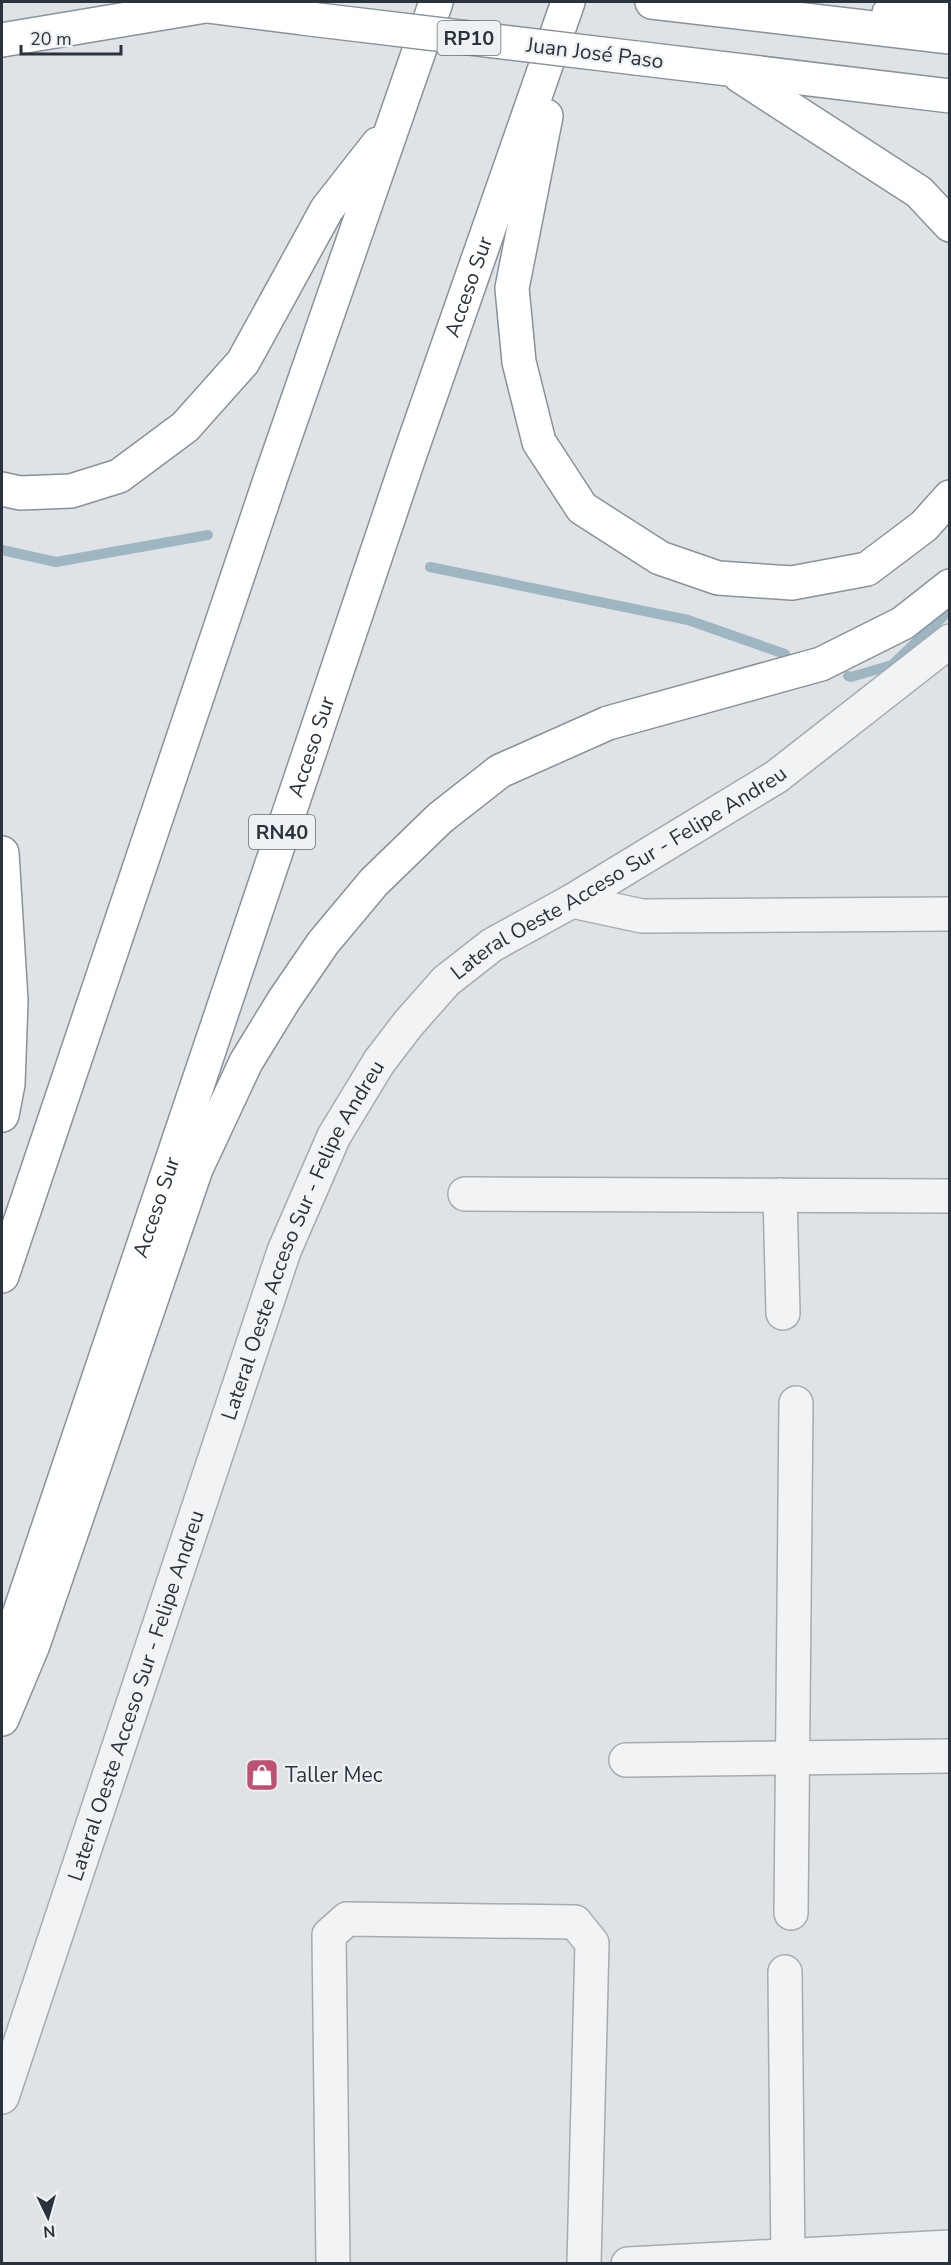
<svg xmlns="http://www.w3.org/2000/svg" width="951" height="2265" font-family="'Nunito Sans',sans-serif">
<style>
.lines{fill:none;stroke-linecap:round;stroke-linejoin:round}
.stream{stroke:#9eb5c2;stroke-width:10}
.minor-casing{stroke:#a5abaf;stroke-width:36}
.highway-casing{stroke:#88929b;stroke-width:36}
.minor{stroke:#f1f3f5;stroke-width:33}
.highway{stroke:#fff;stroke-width:33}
.highway-bridge-casing{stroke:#88929b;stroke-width:36;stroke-linecap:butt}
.highway-bridge{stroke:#fff;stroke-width:33}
.labels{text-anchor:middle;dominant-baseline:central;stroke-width:4.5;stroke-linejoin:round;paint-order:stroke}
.shield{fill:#eef1f4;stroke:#656c72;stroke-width:1.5}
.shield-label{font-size:20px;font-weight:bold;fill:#2a333b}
.street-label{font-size:21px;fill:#2a333b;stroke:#eef1f4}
.poi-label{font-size:21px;fill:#2a333b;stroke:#eef1f4;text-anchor:start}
</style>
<rect width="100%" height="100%" fill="#dfe3e6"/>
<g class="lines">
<!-- stream -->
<g class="stream">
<path d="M2,550L56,562L208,535"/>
<path d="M430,567L688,620L785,654"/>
<path d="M848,676L851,677L892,665L950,610"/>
</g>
<defs>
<g id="minor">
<path d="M572,901L642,916L950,914"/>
<path d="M465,1194L950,1196"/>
<path d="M780,1195L783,1313"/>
<path d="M626,1760L950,1756"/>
<path d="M791,1913L796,1403"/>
<path d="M785,1972L788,2264"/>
<path id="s1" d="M2,2097L284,1251L334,1136L379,1062L408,1024L446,981L492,945L572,901L776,777L950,641"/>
<path d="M333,2264L329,1935L347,1919L575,1922L592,1943L584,2264"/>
<path d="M628,2264L950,2247"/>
</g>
<g id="highway">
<path d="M652,2L950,37"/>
<path d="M184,3L302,18"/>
<path d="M889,13L950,10"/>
<path d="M2,40L205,6"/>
<path d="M636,58L950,96"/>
<path d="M740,76L919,192L950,225"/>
<path d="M546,116L512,288L519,362L539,442L582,508L660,558L718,578L792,583L867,569L924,526L950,497"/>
<path d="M2,489L20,493L71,491L119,476L185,427L243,362L327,209L378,144"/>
<path d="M2,853L11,1001L8,1084L2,1115"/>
<path d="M2,1276L271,477L436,2"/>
<path id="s2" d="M2,1665L409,457L568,2"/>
<path d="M2,1719L33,1645L196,1169L246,1062L284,1000L323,943L374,882L440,818L500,771L608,723L821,664L903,623L950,586"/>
</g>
</defs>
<!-- minor casing -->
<use href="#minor" class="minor-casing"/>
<!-- highway casing -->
<use href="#highway" class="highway-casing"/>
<!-- minor -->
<use href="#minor" class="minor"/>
<!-- highway -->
<use href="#highway" class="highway"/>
<defs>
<path id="highway-bridge" d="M302,18L636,58"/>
</defs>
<!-- highway-bridge casing -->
<use href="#highway-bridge" class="highway-bridge-casing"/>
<!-- highway-bridge -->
<use href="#highway-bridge" class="highway-bridge"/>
</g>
<!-- icons -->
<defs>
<symbol id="shop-square" viewBox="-11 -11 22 22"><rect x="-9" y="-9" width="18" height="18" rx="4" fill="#be5171" stroke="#eef1f4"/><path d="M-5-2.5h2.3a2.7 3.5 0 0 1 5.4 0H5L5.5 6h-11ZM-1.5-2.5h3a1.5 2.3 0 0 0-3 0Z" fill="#fff"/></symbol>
</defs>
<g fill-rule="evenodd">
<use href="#shop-square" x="243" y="1756" width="38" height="38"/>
</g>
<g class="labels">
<!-- shield labels -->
<g class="shield">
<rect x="437.5" y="21" width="63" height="34" rx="4.5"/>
<rect x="249" y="815" width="66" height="34" rx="4.5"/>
</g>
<g class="shield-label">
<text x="469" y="38">RP10</text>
<text x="282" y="832">RN40</text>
</g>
<!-- street labels -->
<g class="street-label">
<text transform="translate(595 53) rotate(7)">Juan José Paso</text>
<text stroke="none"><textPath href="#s2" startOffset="1455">Acceso Sur</textPath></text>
<text stroke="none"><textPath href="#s2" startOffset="969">Acceso Sur</textPath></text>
<text stroke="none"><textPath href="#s1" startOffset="1413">Lateral Oeste Acceso Sur - Felipe Andreu</textPath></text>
<text stroke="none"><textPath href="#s2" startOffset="483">Acceso Sur</textPath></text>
<text stroke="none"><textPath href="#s1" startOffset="909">Lateral Oeste Acceso Sur - Felipe Andreu</textPath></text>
<text stroke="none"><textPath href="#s1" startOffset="423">Lateral Oeste Acceso Sur - Felipe Andreu</textPath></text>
</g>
<!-- poi labels -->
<g class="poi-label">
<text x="285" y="1775">Taller Mec</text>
</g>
</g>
<!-- border -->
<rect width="951" height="2265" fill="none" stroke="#2a333b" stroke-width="6"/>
<!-- north arrow -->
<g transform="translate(48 2217) rotate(175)" stroke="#eef1f4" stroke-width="4.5" paint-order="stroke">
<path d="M0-4.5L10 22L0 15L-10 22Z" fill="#2a333b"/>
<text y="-9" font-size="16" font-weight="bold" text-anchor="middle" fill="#2a333b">N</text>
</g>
<!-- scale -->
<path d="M21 45v9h100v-9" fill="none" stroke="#2a333b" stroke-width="3"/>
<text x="30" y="45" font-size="18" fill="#2a333b" stroke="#eef1f4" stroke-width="4.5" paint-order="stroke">20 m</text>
</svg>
